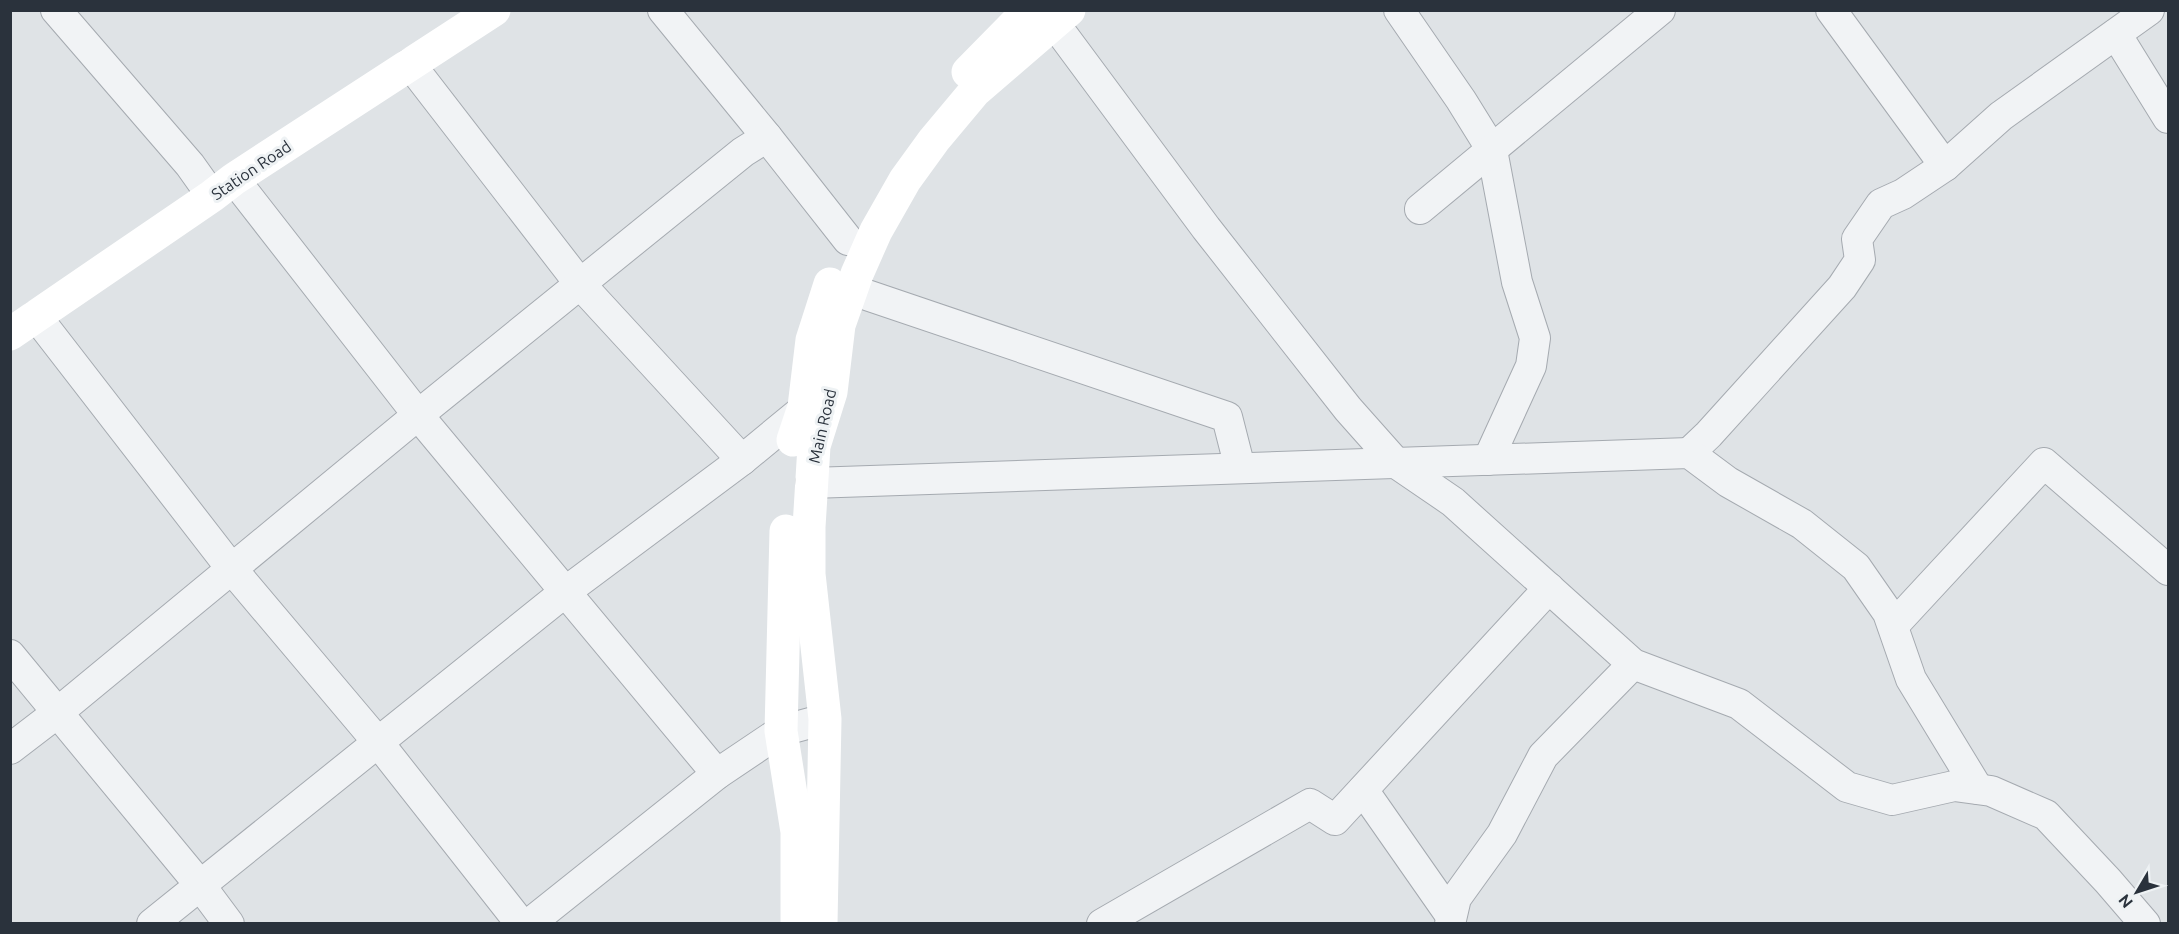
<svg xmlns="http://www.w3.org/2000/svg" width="2179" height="934" font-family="Ubuntu,sans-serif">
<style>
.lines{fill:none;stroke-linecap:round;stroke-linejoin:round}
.street-casing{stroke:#a5aab0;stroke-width:32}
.street{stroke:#f1f3f5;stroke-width:30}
.secondary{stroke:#fff;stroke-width:33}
.labels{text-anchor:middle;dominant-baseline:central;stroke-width:6;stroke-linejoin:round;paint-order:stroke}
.street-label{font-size:16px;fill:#2a323c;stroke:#eef2f4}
</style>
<rect width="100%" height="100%" fill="#dfe3e6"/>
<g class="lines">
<defs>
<g id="street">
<path d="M56,10L190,165L212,196"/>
<path d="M663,10L767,137L848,240"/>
<path d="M1399,10L1461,100L1492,150L1517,282L1535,338L1531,366L1488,460"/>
<path d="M1831,10L1945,166"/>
<path d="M1054,23L1206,228L1348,409L1396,463L1453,502L1633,664L1739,704L1847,787L1892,800L1954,786L1991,791L2046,815L2108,881L2145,924"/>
<path d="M2116,34L2168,118"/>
<path d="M410,64L580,284L742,460"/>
<path d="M234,179L418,415L717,774"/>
<path d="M1420,209L1660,10"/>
<path d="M852,290L1227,417L1240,468"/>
<path d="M36,316L231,568L377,741L521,924"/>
<path d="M1689,453L1709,434L1842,287L1860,260L1857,239L1881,204L1903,194L1945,166L2001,116L2149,10"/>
<path d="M811,483L1689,453L1728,482L1802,524L1856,567L1888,613L1911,679L1978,789"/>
<path d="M1893,626L2044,463L2168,570"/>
<path d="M10,655L200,885L229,924"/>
<path d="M10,749L57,713L418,415L743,152L767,137"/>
<path d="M1363,790L1451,916"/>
<path d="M152,924L565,592L742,460L810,404"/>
<path d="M529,924L717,774L781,731L825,719"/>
<path d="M1102,924L1310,804L1335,820L1549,588"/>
<path d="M1450,924L1456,898L1502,834L1543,756L1633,664"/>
</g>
</defs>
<!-- street casing -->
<use href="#street" class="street-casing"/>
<!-- street -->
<use href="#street" class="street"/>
<!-- secondary -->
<g class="secondary">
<path d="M968,72L1029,10"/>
<path d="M10,334L212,196L234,179L494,10"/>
<path d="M793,440L804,407L812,340L830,284"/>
<path d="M786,531L781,731L797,832V924"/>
<path d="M821,924L825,719L809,574V527L814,446L831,392L839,325L857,274L876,231L905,180L934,140L975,91L1069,10"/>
</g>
</g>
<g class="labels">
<!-- street labels -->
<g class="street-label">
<text transform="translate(251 170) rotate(-34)">Station Road</text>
<text transform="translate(822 426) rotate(-77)">Main Road</text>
</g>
</g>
<!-- border -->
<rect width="2179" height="934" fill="none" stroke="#2a323c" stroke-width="24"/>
<!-- north arrow -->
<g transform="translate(2137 892) rotate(231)" stroke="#eef2f4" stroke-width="4.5" paint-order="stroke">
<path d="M0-4.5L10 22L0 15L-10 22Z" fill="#2a323c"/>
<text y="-9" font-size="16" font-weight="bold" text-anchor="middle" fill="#2a323c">N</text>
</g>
</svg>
